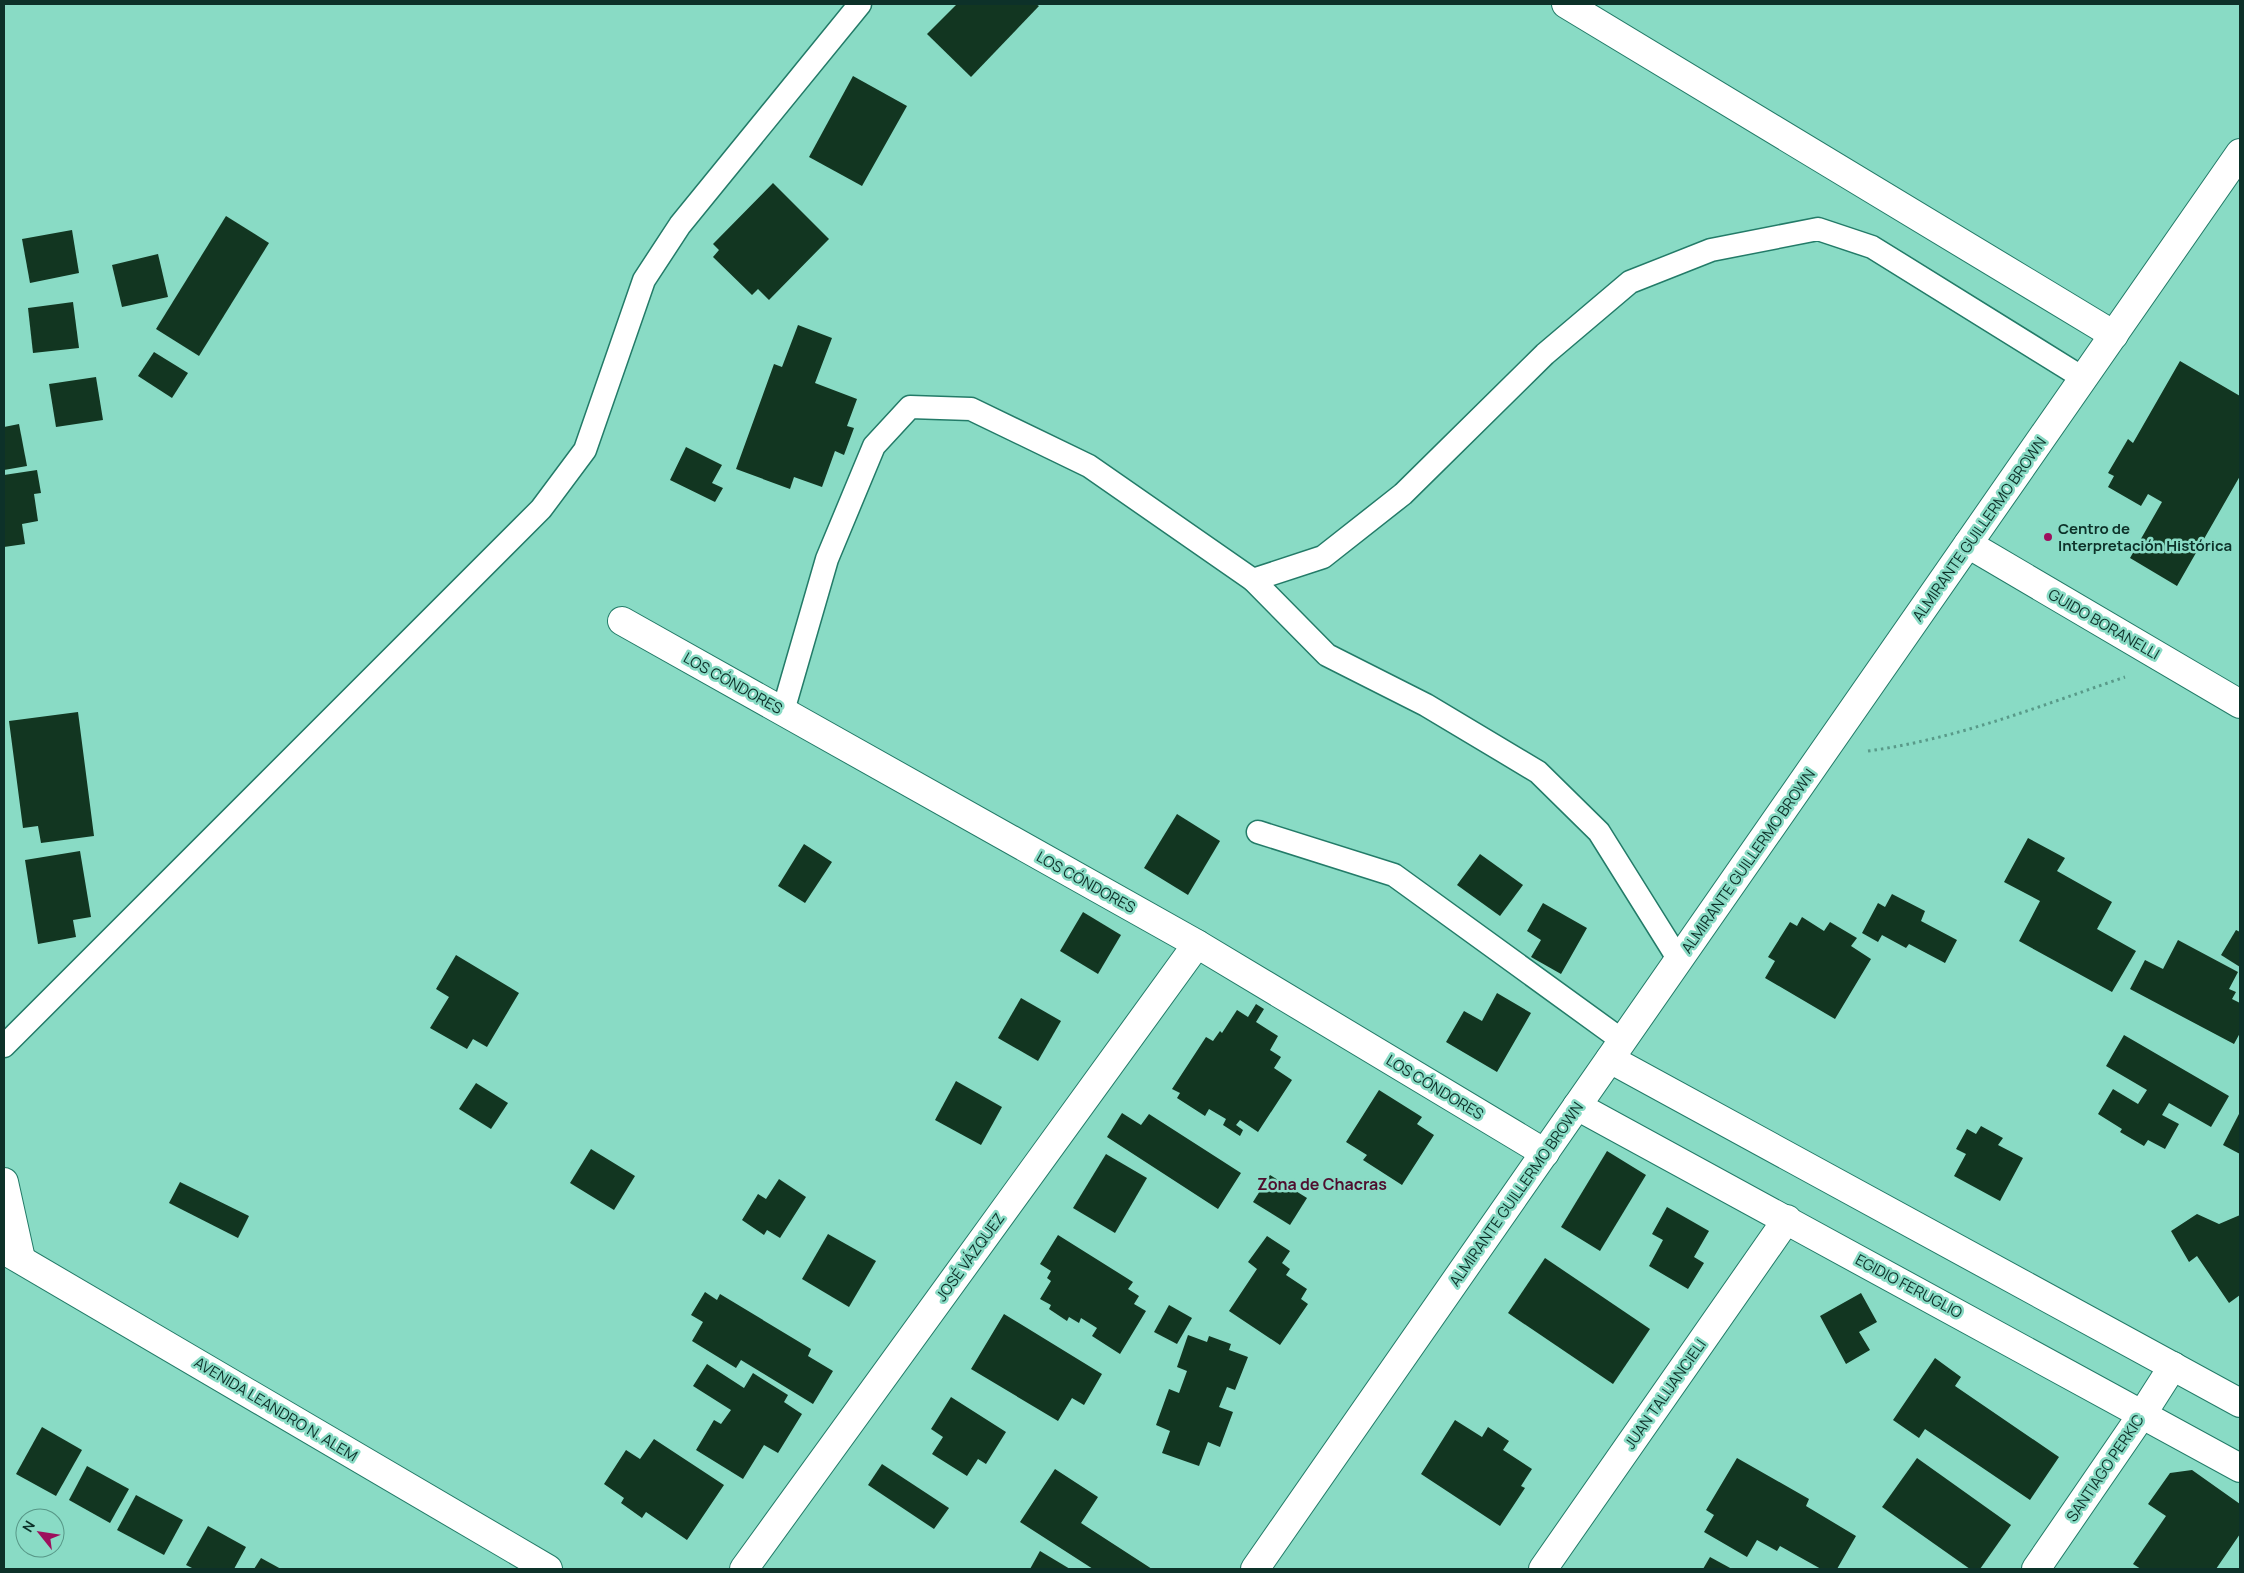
<svg xmlns="http://www.w3.org/2000/svg" width="2244" height="1573" font-family="Manrope,sans-serif">
<style>
.building{fill:#123621}
.lines{fill:none;stroke-linecap:round;stroke-linejoin:round}
.service-casing{stroke:#237b68;stroke-width:25}
.minor-casing{stroke:#237b68;stroke-width:30}
.secondary-casing{stroke:#237b68;stroke-width:30}
.path{stroke:#599a89;stroke-width:3;stroke-dasharray:2.5 4;stroke-linecap:butt}
.service{stroke:#fff;stroke-width:22}
.minor{stroke:#fff;stroke-width:28}
.secondary{stroke:#fff;stroke-width:28}
.poi-dot{fill:#9d105d;stroke:#89dbc5;stroke-width:2}
.labels{text-anchor:middle;dominant-baseline:central;stroke-width:5;stroke-linejoin:round;paint-order:stroke}
.poi-label{font-size:15px;font-weight:bold;fill:#0d3129;stroke:#89dbc5;text-anchor:start}
.street-label{font-size:15px;fill:#0d3129;stroke:#89dbc5}
.neighbourhood-label{font-size:16px;font-weight:bold;fill:#4f0e2e;stroke:#89dbc5}
</style>
<rect width="100%" height="100%" fill="#89dbc5"/>
<!-- building -->
<g class="building">
<path d="M957,4H1036L1039,6L971,77L927,34Z"/>
<path d="M853,76L907,106L862,186L809,157Z"/>
<path d="M773,183L829,239L769,300L758,289L752,295L713,257L719,250L713,244Z"/>
<path d="M226,216L269,243L199,356L156,329Z"/>
<path d="M72,230L79,273L30,283L22,239Z"/>
<path d="M158,254L168,297L122,307L112,265Z"/>
<path d="M73,302L79,348L33,353L28,308Z"/>
<path d="M798,325L832,338L815,383L857,399L847,426L854,428L844,455L835,451L822,487L794,477L790,489L736,469L774,364L782,367Z"/>
<path d="M154,352L188,373L172,398L138,376Z"/>
<path d="M2180,361L2240,396V476L2177,586L2130,558L2162,502L2148,494L2141,506L2108,487L2114,476L2108,473L2128,439L2133,443Z"/>
<path d="M96,377L103,420L56,427L49,384Z"/>
<path d="M19,424L27,466L4,470V427Z"/>
<path d="M686,447L722,465L712,483L723,488L715,502L670,480Z"/>
<path d="M37,470L41,493L34,494L38,521L22,524L25,544L4,547V475Z"/>
<path d="M78,712L94,836L41,843L38,826L23,828L9,721Z"/>
<path d="M1177,814L1220,841L1188,895L1144,868Z"/>
<path d="M2028,838L2065,858L2057,871L2112,902L2097,929L2136,951L2112,992L2019,941L2040,901L2004,882Z"/>
<path d="M804,844L832,862L805,903L778,886Z"/>
<path d="M80,851L91,917L73,920L76,937L38,944L25,860Z"/>
<path d="M1480,854L1523,885L1500,916L1457,885Z"/>
<path d="M1892,894L1925,911L1921,921L1957,940L1945,963L1909,944L1906,948L1882,935L1878,942L1862,933L1878,903L1885,907Z"/>
<path d="M1543,903L1587,928L1561,974L1531,957L1541,940L1527,931Z"/>
<path d="M1083,912L1121,935L1098,974L1060,951Z"/>
<path d="M1802,917L1824,931L1830,922L1857,938L1851,946L1871,959L1835,1019L1765,978L1775,961L1768,957L1790,922L1797,926Z"/>
<path d="M2236,930L2240,932V967L2221,955Z"/>
<path d="M2178,940L2238,972L2229,989L2236,992L2232,999L2240,1003V1033L2234,1044L2130,989L2145,960L2163,969Z"/>
<path d="M456,955L519,993L487,1047L473,1039L467,1049L430,1028L449,997L436,989Z"/>
<path d="M1497,993L1531,1013L1497,1072L1446,1042L1464,1011L1482,1021Z"/>
<path d="M1021,998L1061,1021L1038,1061L998,1038Z"/>
<path d="M1256,1004L1264,1009L1256,1022L1278,1036L1270,1050L1281,1057L1274,1068L1292,1080L1258,1132L1240,1120L1236,1125L1243,1130L1240,1136L1223,1125L1226,1119L1209,1109L1205,1116L1177,1098L1180,1093L1172,1089L1206,1037L1213,1041L1220,1031L1222,1033L1237,1010L1248,1017Z"/>
<path d="M2124,1035L2229,1096L2211,1127L2169,1103L2162,1115L2179,1124L2165,1149L2148,1140L2144,1146L2120,1132L2122,1129L2098,1114L2113,1089L2138,1104L2147,1090L2106,1066Z"/>
<path d="M956,1081L1002,1107L981,1145L935,1120Z"/>
<path d="M476,1083L508,1103L491,1129L459,1109Z"/>
<path d="M1379,1090L1422,1117L1417,1124L1434,1135L1402,1185L1363,1160L1367,1155L1346,1142Z"/>
<path d="M2240,1112V1154L2223,1145Z"/>
<path d="M1122,1113L1141,1125L1149,1114L1241,1173L1218,1209L1107,1137Z"/>
<path d="M1981,1126L2003,1138L1998,1145L2023,1158L2000,1201L1954,1176L1966,1154L1956,1149L1967,1129L1976,1134Z"/>
<path d="M591,1149L635,1176L614,1210L570,1183Z"/>
<path d="M1607,1151L1646,1175L1600,1251L1561,1227Z"/>
<path d="M1106,1154L1147,1178L1115,1233L1073,1208Z"/>
<path d="M1270,1175L1307,1198L1290,1225L1253,1202Z"/>
<path d="M779,1179L806,1197L780,1238L767,1230L764,1235L742,1220L758,1194L766,1199Z"/>
<path d="M180,1182L249,1216L238,1238L169,1203Z"/>
<path d="M1667,1207L1709,1231L1694,1257L1704,1263L1688,1289L1649,1266L1663,1240L1652,1234Z"/>
<path d="M2197,1214L2219,1224L2240,1215V1295L2229,1303L2197,1256L2189,1262L2171,1231Z"/>
<path d="M828,1234L876,1261L849,1307L802,1279Z"/>
<path d="M1058,1235L1133,1282L1128,1289L1139,1296L1134,1304L1146,1311L1120,1354L1092,1336L1097,1328L1081,1318L1079,1323L1069,1317L1067,1321L1049,1309L1051,1305L1040,1299L1051,1281L1047,1278L1051,1271L1040,1264Z"/>
<path d="M1267,1236L1290,1251L1282,1263L1290,1269L1286,1275L1307,1289L1301,1299L1308,1304L1280,1345L1229,1311L1257,1269L1248,1262Z"/>
<path d="M1545,1258L1650,1329L1613,1384L1508,1313Z"/>
<path d="M705,1292L717,1300L720,1294L811,1349L808,1356L833,1371L813,1404L741,1360L736,1368L692,1341L703,1322L691,1315Z"/>
<path d="M1861,1293L1877,1322L1859,1332L1870,1350L1846,1364L1820,1316Z"/>
<path d="M1169,1305L1192,1318L1177,1344L1154,1332Z"/>
<path d="M1004,1314L1102,1374L1084,1405L1072,1398L1058,1421L971,1369Z"/>
<path d="M1188,1335L1207,1342L1209,1336L1231,1344L1229,1350L1248,1357L1235,1390L1227,1387L1219,1407L1233,1412L1220,1447L1208,1442L1199,1466L1162,1453L1170,1431L1156,1425L1169,1389L1179,1393L1187,1371L1177,1367Z"/>
<path d="M1935,1358L1961,1377L1955,1386L2059,1457L2030,1500L1925,1429L1919,1438L1893,1420Z"/>
<path d="M707,1364L744,1388L753,1373L788,1395L784,1402L802,1414L778,1453L764,1445L743,1479L696,1450L714,1420L721,1424L731,1410L693,1386Z"/>
<path d="M951,1397L1006,1432L986,1464L978,1459L967,1476L932,1454L943,1437L931,1429Z"/>
<path d="M1455,1420L1482,1437L1488,1427L1509,1441L1503,1450L1532,1469L1521,1486L1525,1488L1500,1526L1421,1474Z"/>
<path d="M42,1427L82,1450L56,1496L16,1474Z"/>
<path d="M654,1439L724,1485L687,1540L646,1512L642,1518L621,1503L624,1498L604,1484L626,1450L640,1459Z"/>
<path d="M1737,1458L1809,1499L1806,1506L1856,1536L1837,1569H1821L1780,1546L1777,1551L1757,1540L1747,1557L1704,1532L1714,1515L1706,1510Z"/>
<path d="M1917,1458L2011,1525L1980,1569H1970L1882,1507Z"/>
<path d="M882,1464L949,1508L934,1529L868,1485Z"/>
<path d="M87,1466L129,1489L110,1523L69,1500Z"/>
<path d="M1055,1469L1098,1497L1081,1523L1152,1569H1093L1020,1522Z"/>
<path d="M2192,1470L2240,1504V1534L2216,1569H2141L2133,1564L2166,1516L2148,1504L2170,1473Z"/>
<path d="M136,1495L183,1520L164,1555L117,1530Z"/>
<path d="M208,1526L246,1547L234,1569H194L186,1565Z"/>
<path d="M1040,1551L1070,1569H1030Z"/>
<path d="M1710,1557L1732,1569H1703Z"/>
<path d="M261,1558L281,1569H254Z"/>
</g>
<g class="lines">
<defs>
<g id="service">
<path d="M1253,580L1327,655L1426,705L1538,772L1599,832L1679,960"/>
<path d="M783,711L827,559L874,446L910,407L971,409L1089,466L1253,580L1323,557L1403,494L1545,354L1630,282L1711,250L1818,229L1872,247L2083,378"/>
<path d="M1258,832L1394,875L1623,1041"/>
<path d="M4,1046L541,509L585,450L644,280L680,225L860,4"/>
</g>
<g id="minor">
<path d="M1566,4L2114,335"/>
<path d="M1968,544L2240,704"/>
<path d="M622,621L1197,944L1545,1153"/>
<path d="M1610,1059L2240,1403"/>
<path d="M1577,1106L2240,1468"/>
<path d="M4,1182L21,1259"/>
<path d="M4,1250L548,1569"/>
<path d="M744,1569L1197,944"/>
<path d="M1543,1569L1787,1219"/>
<path d="M2036,1569L2143,1413L2173,1366"/>
</g>
<path id="secondary" d="M1255,1569L2240,153"/>
</defs>
<!-- service casing -->
<use href="#service" class="service-casing"/>
<!-- minor casing -->
<use href="#minor" class="minor-casing"/>
<!-- secondary casing -->
<use href="#secondary" class="secondary-casing"/>
<!-- path -->
<path class="path" d="M1868,751C1957,739 2040,706 2125,677"/>
<!-- service -->
<use href="#service" class="service"/>
<!-- minor -->
<use href="#minor" class="minor"/>
<!-- secondary -->
<use href="#secondary" class="secondary"/>
</g>
<!-- markers -->
<circle class="poi-dot" cx="2048" cy="537" r="5"/>
<g class="labels">
<!-- poi labels -->
<g class="poi-label">
<text x="2058" y="528">Centro de<tspan x="2058" dy="17">Interpretación Histórica</tspan></text>
</g>
<!-- street labels -->
<g class="street-label">
<text transform="translate(1979 529) rotate(-55)">ALMIRANTE GUILLERMO BROWN</text>
<text transform="translate(2104 624) rotate(30)">GUIDO BORANELLI</text>
<text transform="translate(733 683) rotate(29)">LOS CÓNDORES</text>
<text transform="translate(1748 861) rotate(-55)">ALMIRANTE GUILLERMO BROWN</text>
<text transform="translate(1086 882) rotate(29)">LOS CÓNDORES</text>
<text transform="translate(1435 1087) rotate(31)">LOS CÓNDORES</text>
<text transform="translate(1516 1194) rotate(-55)">ALMIRANTE GUILLERMO BROWN</text>
<text transform="translate(970 1257) rotate(-54)">JOSÉ VÁZQUEZ</text>
<text transform="translate(1909 1286) rotate(28)">EGIDIO FERUGLIO</text>
<text transform="translate(1665 1394) rotate(-55)">JUAN TALIJANCIELI</text>
<text transform="translate(276 1409) rotate(31)">AVENIDA LEANDRO N. ALEM</text>
<text transform="translate(2105 1468) rotate(-56)">SANTIAGO PERKIC</text>
</g>
<!-- neighbourhood labels -->
<g class="neighbourhood-label">
<text x="1322" y="1184">Zona de Chacras</text>
</g>
</g>
<!-- border -->
<rect width="2244" height="1573" fill="none" stroke="#0d3129" stroke-width="10"/>
<!-- north arrow -->
<g transform="translate(40 1533) rotate(300)"><circle r="24" fill="#89dbc5" stroke="#579787"/>
<path d="M0-4L9 19L0 12L-9 19Z" fill="#9d105d"/>
<text y="-8" font-size="14" font-weight="bold" text-anchor="middle" fill="#0d3129">N</text>
</g>
</svg>
